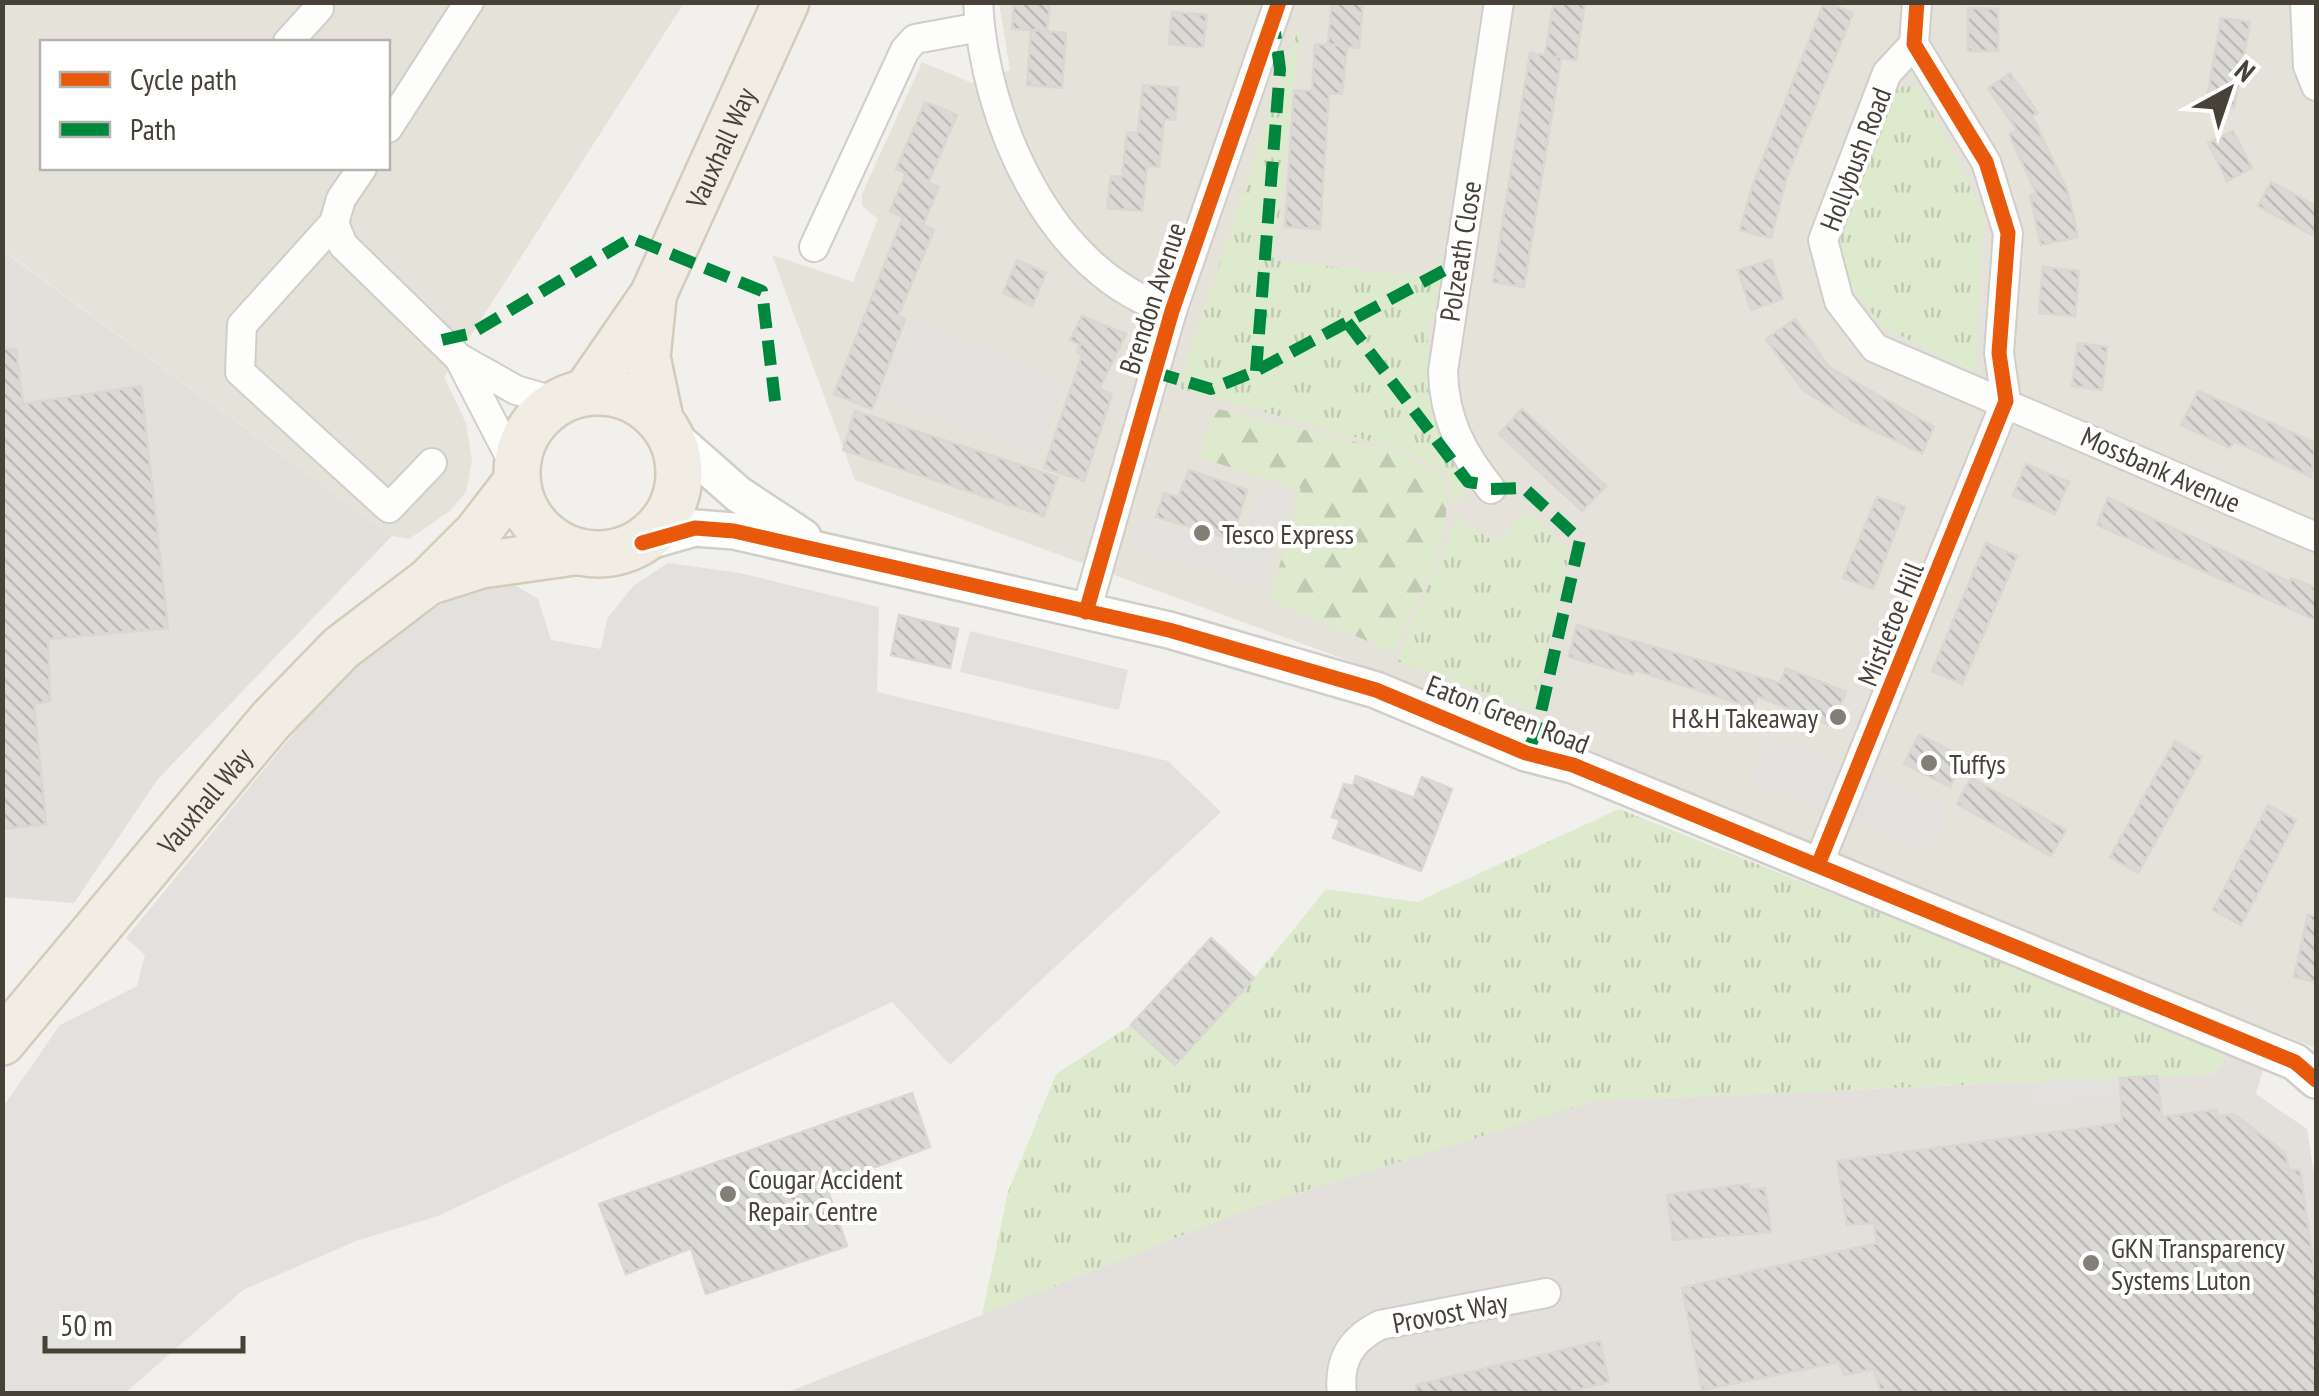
<svg xmlns="http://www.w3.org/2000/svg" width="2319" height="1396" font-family="'PT Sans Narrow',sans-serif">
<style>
.residential{fill:#e5e2da;fill-rule:evenodd}
.industrial{fill:#e3e0dc}
.grass{fill:url(#grass-tufts)}
.forest{fill:url(#forest-firs)}
.parking{fill:#e3e1dd}
.building{fill:url(#building-back-hatch);stroke:#dad7d2;stroke-width:2.5}
.lines{fill:none;stroke-linecap:round;stroke-linejoin:round}
.minor-casing{stroke:#d0ceca;stroke-width:32}
.tertiary-casing{stroke:#d0ceca;stroke-width:40}
.primary-casing{stroke:#d3ccbb;stroke-width:50}
.minor{stroke:#fdfdfc;stroke-width:28}
.tertiary{stroke:#fdfdfc;stroke-width:35}
.primary{stroke:#f1ede5;stroke-width:45}
.quiet{stroke:#00873e;stroke-width:12;stroke-dasharray:25 12;stroke-linecap:butt}
.cycleway-casing{stroke:#fff;stroke-width:21}
.cycleway{stroke:#e8590c;stroke-width:15}
.poi-dot{fill:#837f77;stroke:#fff;stroke-width:4}
.labels{text-anchor:middle;dominant-baseline:central;stroke-width:8;stroke-linejoin:round;paint-order:stroke}
.street-label{font-size:28px;fill:#474238;stroke:#fff}
.poi-label{font-size:28px;fill:#474238;stroke:#fff;text-anchor:start}
</style>
<defs>
<pattern id="grass-tufts" width="24" height="20" patternUnits="userSpaceOnUse" patternTransform="scale(2.5)"><rect width="24" height="20" fill="#deeace"/><path d="M3 7l-1-3M5 7V3M7 7l1-3M15 17l-1-3M17 17v-4M19 17l1-3" fill="none" stroke="#c0cab2"/></pattern>
<pattern id="forest-firs" width="22" height="20" patternUnits="userSpaceOnUse" patternTransform="scale(2.5)"><rect width="22" height="20" fill="#deeace"/><path d="M5 1l3.5 6h-7zM16 11l3.5 6h-7z" fill="#c0cab2"/></pattern>
<pattern id="building-back-hatch" width="6" height="6" patternUnits="userSpaceOnUse" patternTransform="scale(2.5)"><rect width="6" height="6" fill="#dbd9d5"/><path d="M-1 5l2 2M0 0l6 6M5-1l2 2" fill="none" stroke="#bdbbb8"/></pattern>
</defs>
<rect width="100%" height="100%" fill="#f2f0ec"/>
<!-- residential -->
<g class="residential">
<path d="M3,3H684L444,377L466,423L472,461L466,492L450,511L409,539L392,536L3,250ZM42,42H388V168H42Z"/>
<path d="M999,3H2316V1048L1385,674L855,480L772,255L853,282L878,219L862,206V194L922,62L972,83L1010,70Z"/>
</g>
<!-- industrial -->
<g class="industrial">
<path d="M2,250L392,536L158,779L74,903L3,897Z"/>
<path d="M2231,1052L2265,1063L2256,1094L2307,1129L2316,1186V1393L783,1394L1253,1207L1588,1101L2213,1074Z"/>
</g>
<!-- grass -->
<g class="grass">
<path d="M1302,18L1274,260L1441,279L1427,338L1445,440L1467,498L1450,501L1448,473L1409,452L1178,388Z"/>
<path d="M1920,86L1984,216L1975,374L1882,326L1843,274L1840,228L1891,87Z"/>
<path d="M1526,510L1570,552L1532,710L1397,661L1457,518L1498,544Z"/>
<path d="M1619,809L2231,1052L2214,1074L1595,1101L1253,1207L982,1315L1008,1192L1056,1074L1131,1025L1176,1064L1254,978L1326,889L1417,902Z"/>
</g>
<!-- forest -->
<path class="forest" d="M1214,408L1402,453L1442,475C1460,534 1417,598 1394,652L1270,600L1301,489L1200,458Z"/>
<!-- parking -->
<g class="parking">
<path d="M911,318L1065,380L1041,455L879,399Z"/>
<path d="M1264,482L1292,491L1263,587L1129,549L1138,521L1242,547Z"/>
<path d="M668,563L740,573L879,607L877,692L1168,761L1221,812L950,1065L892,1002L438,1216L356,1241L243,1290L125,1393L3,1394V1107L60,1025L137,986L145,955L126,938L320,701L361,662L436,607L496,580L512,583L538,599L551,640L601,649L607,619L633,586Z"/>
<path d="M970,631L1128,670L1119,710L960,672Z"/>
<path d="M1767,736L1880,774L1948,809L1925,854L1831,811L1748,784Z"/>
<path d="M2120,1078L2121,1096L2030,1106V1082Z"/>
</g>
<!-- building -->
<g class="building">
<path d="M1014,2H1050L1047,31L1012,29Z"/>
<path d="M1332,2H1363L1359,48L1328,44Z"/>
<path d="M1554,2H1585L1576,60L1545,55L1561,58L1524,287L1493,282L1530,53L1545,55Z"/>
<path d="M1824,2L1853,13L1787,176L1771,238L1740,230L1752,187Z"/>
<path d="M1968,8L1998,9V51H1968Z"/>
<path d="M1172,12L1207,15L1203,47L1169,44Z"/>
<path d="M2221,18L2250,22L2234,108L2206,104Z"/>
<path d="M1031,30L1066,33L1062,88L1027,85Z"/>
<path d="M1315,44L1347,46L1342,94L1329,93L1320,229L1285,227L1294,90L1312,91Z"/>
<path d="M2010,73L2038,113L2032,116L2068,192L2078,237L2041,245L2030,195L2036,193L2009,134L2017,130L1988,88Z"/>
<path d="M1143,85L1178,88L1175,120L1164,119L1159,167L1147,166L1142,211L1107,208L1111,176L1122,177L1127,132L1138,133Z"/>
<path d="M925,102L957,115L928,183L939,187L923,225L934,230L898,316L905,319L872,409L834,394L903,217L890,211L906,173L896,169Z"/>
<path d="M2233,131L2252,168L2227,181L2208,143Z"/>
<path d="M2271,182L2316,206V237L2258,206Z"/>
<path d="M1017,260L1046,273L1032,306L1003,293Z"/>
<path d="M1771,260L1783,299L1751,310L1738,270Z"/>
<path d="M2043,267L2079,271L2075,316L2039,313Z"/>
<path d="M1082,316L1126,334L1099,389L1112,394L1084,481L1044,468L1082,355L1077,352L1080,345L1070,340Z"/>
<path d="M1795,319L1829,367L1934,427L1922,453L1853,421L1802,389L1766,339Z"/>
<path d="M2078,343L2107,347L2102,390L2072,386Z"/>
<path d="M2,349H16L23,404L141,386L168,628L48,639L50,701L34,704L46,824L2,829Z"/>
<path d="M2198,391L2316,443L2311,477L2234,441L2230,448L2181,425Z"/>
<path d="M1522,409L1606,486L1582,511L1499,434Z"/>
<path d="M855,411L1057,477L1044,516L843,450Z"/>
<path d="M2026,464L2069,482L2055,514L2013,495Z"/>
<path d="M1189,470L1247,490L1232,539L1156,517L1164,493L1178,497Z"/>
<path d="M1877,497L1905,507L1873,589L1843,578Z"/>
<path d="M2108,498L2290,582L2291,578L2316,588V620L2097,525Z"/>
<path d="M1986,543L2017,556L1962,684L1932,671Z"/>
<path d="M899,615L958,629L950,668L891,655Z"/>
<path d="M1577,625L1780,683L1786,668L1846,692L1832,726L1757,696L1753,708L1635,670L1633,675L1569,657Z"/>
<path d="M1919,735L1964,757L1950,787L1904,764Z"/>
<path d="M2175,741L2202,757L2138,873L2110,857Z"/>
<path d="M1356,776L1414,798L1422,777L1452,789L1421,871L1333,838L1340,820L1332,817L1344,784L1353,786Z"/>
<path d="M1971,778L2066,830L2051,856L1957,804Z"/>
<path d="M2268,805L2296,820L2241,925L2213,910Z"/>
<path d="M2308,915L2316,916V982L2294,977Z"/>
<path d="M1211,938L1254,978L1175,1065L1131,1025Z"/>
<path d="M2157,1076L2162,1117L2216,1110L2217,1117L2234,1114L2285,1153L2289,1170H2300L2316,1282V1394H1887L1886,1389L1880,1390L1874,1369L1844,1375L1839,1362L1702,1390L1682,1288L1877,1243L1874,1223L1847,1225L1837,1161L2122,1123L2120,1078Z"/>
<path d="M912,1093L930,1147L826,1185L847,1246L706,1294L691,1248L626,1274L599,1204Z"/>
<path d="M1748,1184L1749,1190L1765,1188L1771,1232L1673,1240L1667,1195Z"/>
<path d="M1600,1341L1609,1382L1560,1394H1417L1416,1385Z"/>
</g>
<g class="lines">
<defs>
<g id="minor">
<path d="M978,2C984,120 1050,274 1172,311"/>
<path d="M2305,2L2308,66L2316,86"/>
<path d="M288,42L319,8"/>
<path d="M1914,44L1887,73L1823,240L1839,301L1875,348L2316,537"/>
<path d="M388,128L469,2"/>
<path d="M362,168L341,199L334,223L242,325L240,372L389,508L432,463"/>
<path d="M334,223L343,245L459,358L516,468"/>
<path d="M814,247L905,50L915,39L980,27"/>
<path d="M459,358L516,390L557,402"/>
<path d="M1491,489C1461,452 1444,418 1443,371L1499,2"/>
<path d="M1086,612L1172,311L1279,2"/>
<path d="M1818,865L2006,401L1999,353L2008,233L1986,162L1914,44L1917,2"/>
<path d="M1342,1394C1338,1361 1350,1340 1380,1325L1546,1293"/>
</g>
<g id="tertiary">
<path d="M670,434L738,494L803,537"/>
<path d="M642,543L695,528L734,531L1169,630L1376,690L1526,753L1573,765L2295,1062L2316,1080"/>
</g>
<g id="primary">
<path d="M653,298L647,357L660,419"/>
<circle cx="598" cy="473" r="81"/>
<path id="s1" d="M586,392L653,295L786,2"/>
<path d="M431,581L481,565L574,552"/>
<path id="s2" d="M2,1042L271,720L341,648L429,581L477,533L517,481"/>
</g>
</defs>
<!-- minor casing -->
<use href="#minor" class="minor-casing"/>
<!-- tertiary casing -->
<use href="#tertiary" class="tertiary-casing"/>
<!-- primary casing -->
<use href="#primary" class="primary-casing"/>
<!-- minor -->
<use href="#minor" class="minor"/>
<!-- tertiary -->
<use href="#tertiary" class="tertiary"/>
<!-- primary -->
<use href="#primary" class="primary"/>
<!-- quiet -->
<g class="quiet">
<path d="M1347,322L1468,482L1488,485"/>
<path d="M442,340L472,333L632,238L762,291L775,401"/>
<path d="M1256,371L1280,69L1275,32"/>
<path d="M1154,372L1211,389L1256,371L1458,263"/>
<path d="M1491,489L1524,488L1580,540L1536,734L1526,753"/>
</g>
<defs>
<g id="cycleway">
<path d="M642,543L695,528L734,531L1169,630L1376,690L1526,753L1573,765L2295,1062L2316,1080"/>
<path d="M1086,612L1172,311L1279,2"/>
<path d="M1818,865L2006,401L1999,353L2008,233L1986,162L1914,44L1917,2"/>
</g>
</defs>
<!-- cycleway casing -->
<use href="#cycleway" class="cycleway-casing"/>
<!-- cycleway -->
<use href="#cycleway" class="cycleway"/>
</g>
<!-- markers -->
<g class="poi-dot">
<circle cx="1202" cy="533" r="10"/>
<circle cx="1838" cy="717" r="10"/>
<circle cx="1929" cy="763" r="10"/>
<circle cx="728" cy="1194" r="10"/>
<circle cx="2091" cy="1263" r="10"/>
</g>
<g class="labels">
<!-- street labels -->
<g class="street-label">
<text stroke="none"><textPath href="#s1" startOffset="280">Vauxhall Way</textPath></text>
<text transform="translate(1855 159) rotate(-69)">Hollybush Road</text>
<text transform="translate(1460 251) rotate(-81)">Polzeath Close</text>
<text transform="translate(1152 298) rotate(-72)">Brendon Avenue</text>
<text transform="translate(2161 469) rotate(24)">Mossbank Avenue</text>
<text transform="translate(1890 624) rotate(-68)">Mistletoe Hill</text>
<text transform="translate(1508 714) rotate(21)">Eaton Green Road</text>
<text stroke="none"><textPath href="#s2" startOffset="315">Vauxhall Way</textPath></text>
<text transform="translate(1450 1312) rotate(-11)">Provost Way</text>
</g>
<!-- poi labels -->
<g class="poi-label">
<text x="1222" y="533">Tesco Express</text>
<text x="1818" y="717" text-anchor="end">H&amp;H Takeaway</text>
<text x="1949" y="763">Tuffys</text>
<text x="748" y="1178">Cougar Accident<tspan x="748" dy="32">Repair Centre</tspan></text>
<text x="2111" y="1247">GKN Transparency<tspan x="2111" dy="32">Systems Luton</tspan></text>
</g>
</g>
<!-- border -->
<rect width="2319" height="1396" fill="none" stroke="#474238" stroke-width="10"/>
<!-- legend -->
<rect x="40" y="40" width="350" height="130" fill="#ffffff" stroke="#b5b3af" stroke-width="2.5"/>
<rect x="60" y="72" width="50" height="15" fill="#e8590c" stroke="#b5b3af" stroke-width="2.5"/>
<text x="130" y="90" font-size="30" fill="#474238">Cycle path</text>
<rect x="60" y="122" width="50" height="15" fill="#00873e" stroke="#b5b3af" stroke-width="2.5"/>
<text x="130" y="140" font-size="30" fill="#474238">Path</text>
<!-- north arrow -->
<g transform="translate(2229 90) rotate(40)" stroke="#ffffff" stroke-width="8" paint-order="stroke">
<path d="M0-8L18 38L0 25L-18 38Z" fill="#474238"/>
<text y="-15" font-size="28" font-weight="bold" text-anchor="middle" fill="#474238">N</text>
</g>
<!-- scale -->
<path d="M45 1336v15h198v-15" fill="none" stroke="#474238" stroke-width="5"/>
<text x="60" y="1336" font-size="30" fill="#474238" stroke="#ffffff" stroke-width="8" paint-order="stroke">50 m</text>
</svg>
